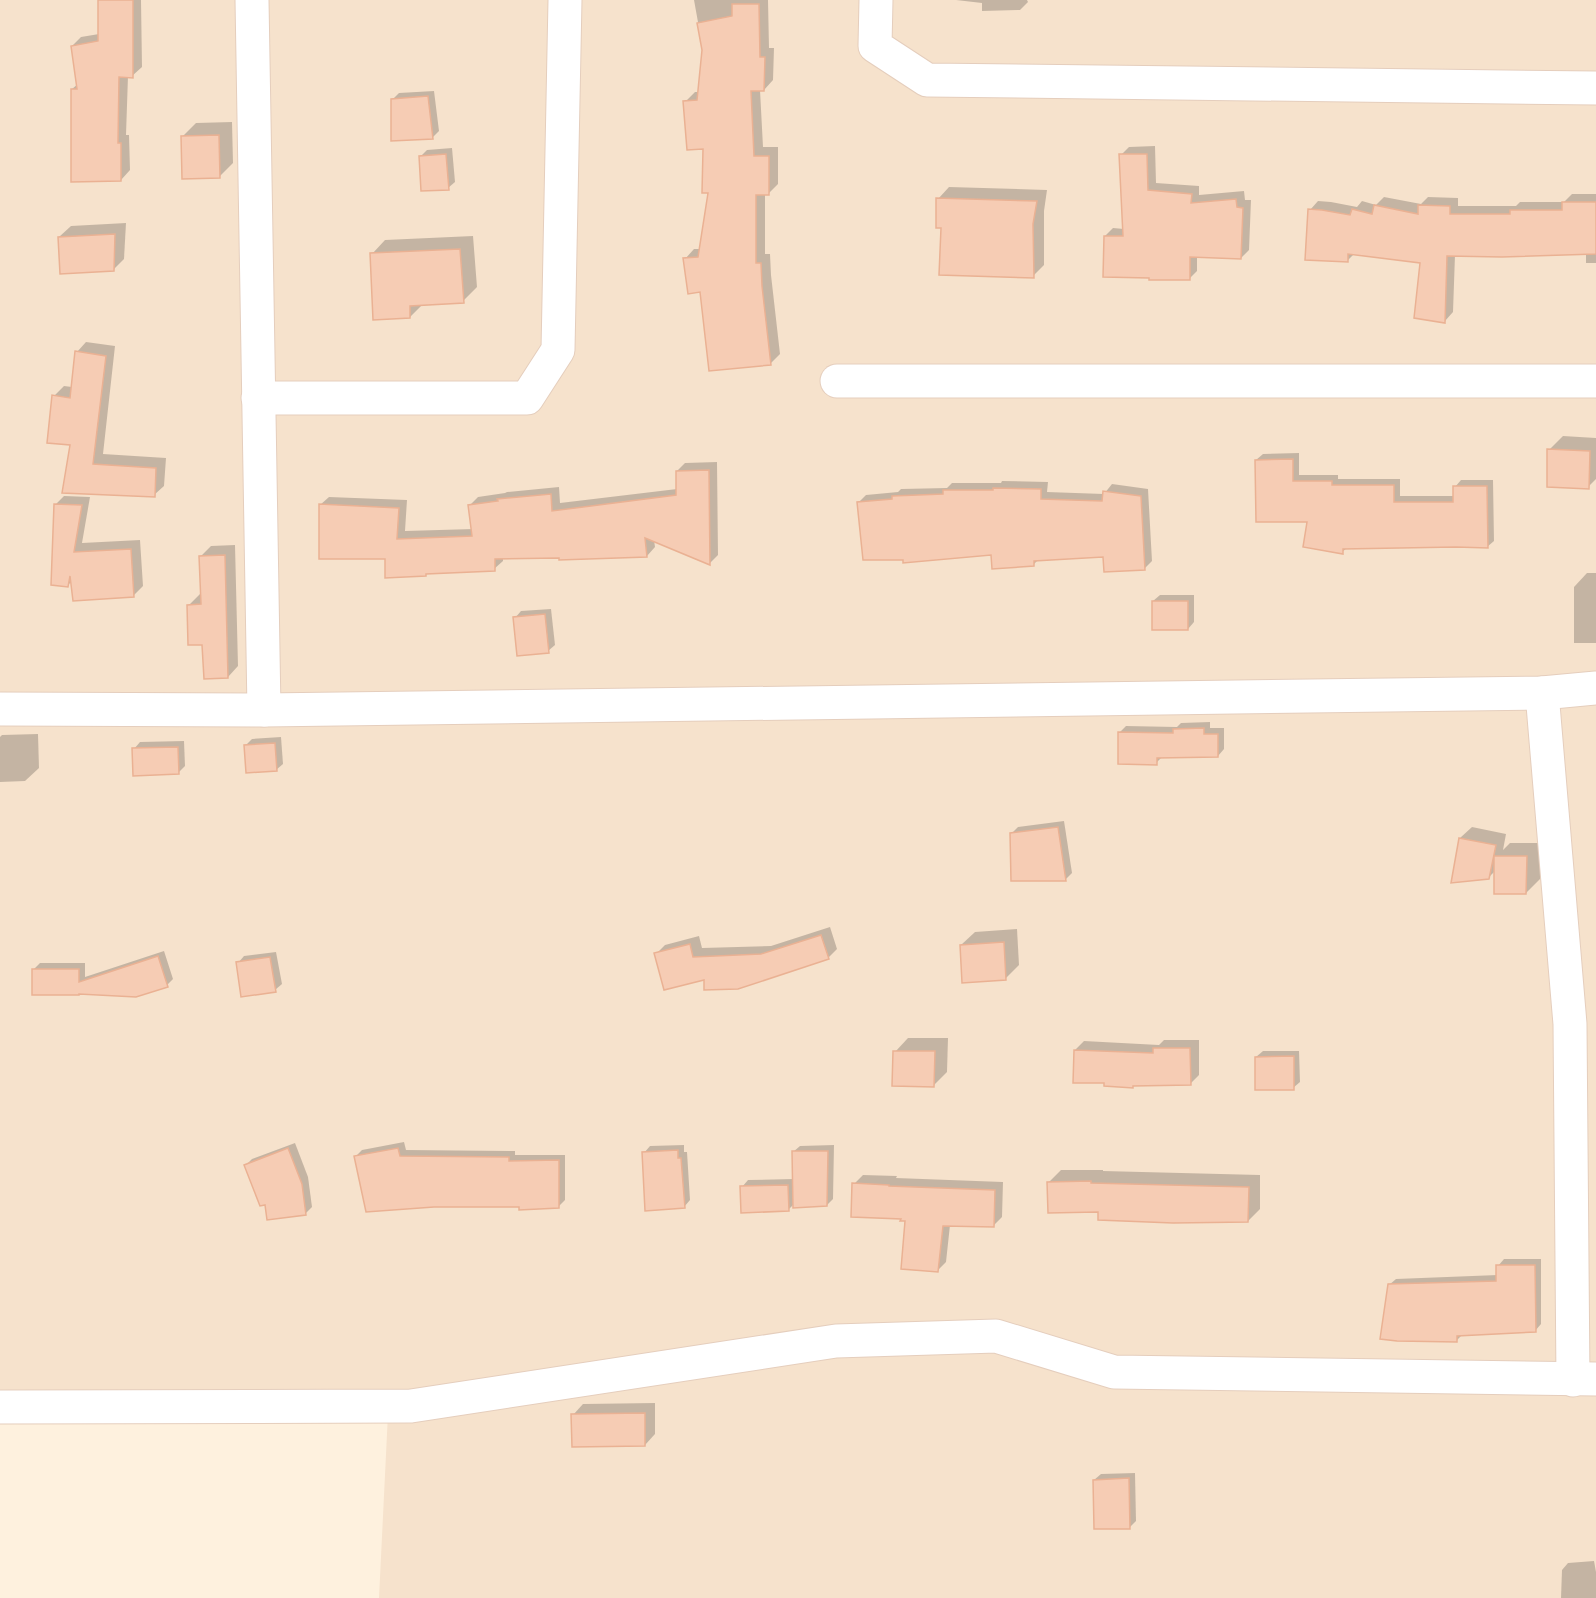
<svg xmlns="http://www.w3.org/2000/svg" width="1596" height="1598" font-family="'Exo 2',sans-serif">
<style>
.residential{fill:#f6e2cc}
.shadow{fill:#0003}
.building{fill:#f6ccb4;stroke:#eab193;stroke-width:1.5}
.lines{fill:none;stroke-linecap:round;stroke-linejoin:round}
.minor-casing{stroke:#e5cebd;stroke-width:35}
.minor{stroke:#fff;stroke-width:33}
</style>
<rect width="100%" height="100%" fill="#fef1de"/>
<!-- residential -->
<path class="residential" d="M0,0H1596V1598H379L389,1393L0,1390Z"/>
<!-- shadow -->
<g class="shadow">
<path d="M99,0H141L142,67L132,76H128L126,135H129L130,170L121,180L72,89L78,84L72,46L81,37L99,34Z"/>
<path d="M694,0H768L769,48H774L773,80L764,90H760L763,147H778V184L769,193H765V254H770L771,275L780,354L771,363L702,291L685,259L694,249H701L710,192L705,148L685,102L695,92H699L703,50Z"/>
<path d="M956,0H1027L1028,2L1020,10L982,11V3Z"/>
<path d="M434,91L439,131L432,138L392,100L399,93Z"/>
<path d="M232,122L233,163L219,177L182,137L196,123Z"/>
<path d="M1155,146L1156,183L1199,186V195L1244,191L1245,200H1251L1249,250L1241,258L1197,256V271L1189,279L1105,236L1113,228L1124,229L1121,155L1129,147Z"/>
<path d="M452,148L455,182L448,188L421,156L427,150Z"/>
<path d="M949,187L1047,190L1044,211V265L1033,276L942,226L938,199Z"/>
<path d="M1572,194H1596V263H1586V253L1455,255L1453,312L1445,321L1422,261L1355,253L1347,261L1310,210L1318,201L1331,202L1357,207L1362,201L1376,205L1384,197L1421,204L1428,197L1458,198V206H1516L1520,202H1564Z"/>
<path d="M126,223L124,259L113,270L59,237L71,226Z"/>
<path d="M473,236L477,287L463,301L423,304L410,317L372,254L385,240Z"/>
<path d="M86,342L115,346L103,454L166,458L164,486L154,495L64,492L72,444L54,396L64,386L72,387L77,352Z"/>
<path d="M1563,436L1596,438V479L1588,487L1549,450Z"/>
<path d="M1299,453V475H1338V479H1400V496H1455V487L1461,480H1493L1494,541L1487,547L1456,546L1347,548L1342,552L1309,520L1256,460L1263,454Z"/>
<path d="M717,462L718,555L710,563L654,540L655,547L647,556L503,557V561L494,569L386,558L320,505L329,497L407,500L405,531L473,529L469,506L478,497L505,493L507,492L559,487L560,503L677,489V471L685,463Z"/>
<path d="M1002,481L1048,482L1047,492L1104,494L1112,484L1148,489L1152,561L1145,568L1104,555L1039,559L1033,565L993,554L858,503L866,495L898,492L901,489L947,488L952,483H1001Z"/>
<path d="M64,496L90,497L82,543L140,540L143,586L133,596L72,581L68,585L55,505Z"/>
<path d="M235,545L238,666L228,677L204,644L189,605L200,594H202L200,557L211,546Z"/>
<path d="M1587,573H1596V643H1574V587Z"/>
<path d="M1160,595H1194V622L1188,629L1153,601Z"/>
<path d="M551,609L555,645L548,651L515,618L521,611Z"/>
<path d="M1210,722V728H1224V749L1218,756L1162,757L1156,763L1120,732L1126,726L1177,727L1181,723Z"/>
<path d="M38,734L39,768L25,781L0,782V737L2,735Z"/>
<path d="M281,737L283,764L276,770L246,745L252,739Z"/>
<path d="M184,741L185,766L178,773L134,749L140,742Z"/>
<path d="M1064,821L1072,873L1065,880L1011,834L1018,827Z"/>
<path d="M1472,827L1506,834L1503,850L1510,843H1540V879L1526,893L1496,870L1489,877L1460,838Z"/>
<path d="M830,927L837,949L828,958L706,978L656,954L665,945L699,936L702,948L771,946Z"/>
<path d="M1017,929L1019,965L1005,979L961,945L975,932Z"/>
<path d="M164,951L173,979L167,985L80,992L34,969L40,963H85V977Z"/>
<path d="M276,952L282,984L275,990L238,963L244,956Z"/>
<path d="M908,1038H948L947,1072L934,1085L895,1052Z"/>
<path d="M1164,1040H1199V1075L1190,1084L1075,1050L1084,1041L1159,1045Z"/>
<path d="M1263,1051H1299L1300,1082L1293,1088L1256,1057Z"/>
<path d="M404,1142L406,1150L515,1151V1155H565V1200L559,1206H521L356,1156L362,1150Z"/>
<path d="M295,1143L308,1177L312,1207L306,1213L266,1204L245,1166L252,1159Z"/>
<path d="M684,1145V1152H687L690,1200L684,1207L644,1153L650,1146Z"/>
<path d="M834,1145L833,1199L827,1205L794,1204L789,1209L742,1187L748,1180L794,1179L793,1152L800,1146Z"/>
<path d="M1061,1170H1103V1171L1260,1175V1209L1248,1221L1100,1211L1049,1182Z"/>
<path d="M863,1175L897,1176L896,1178L1003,1182L1002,1217L993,1226L950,1225L946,1262L937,1271L907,1219L854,1184Z"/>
<path d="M1504,1259H1541V1324L1535,1331L1463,1334L1456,1341L1389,1285L1396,1279L1498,1275V1266Z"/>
<path d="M655,1403V1434L645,1445L573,1415L583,1404Z"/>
<path d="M1135,1473L1136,1521L1130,1527L1094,1480L1101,1474Z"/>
<path d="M1594,1561L1596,1572V1598H1561L1562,1570L1568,1563Z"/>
</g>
<!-- building -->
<g class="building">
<path d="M98,0H133V78L119,77L118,143H121V181L71,182V89H77L71,46L98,41Z"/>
<path d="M732,4H759L760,57H765L764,91H751L754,156H769V195H756V263H761L762,286L771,365L709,371L700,292L688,294L683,258L698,257L708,193H702L703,149L687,150L683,101L697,100L702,50L697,23L732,16Z"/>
<path d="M428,96L433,139L391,141V99Z"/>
<path d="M219,135L220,178L182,179L181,136Z"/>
<path d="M446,154L449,190L421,191L419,156Z"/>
<path d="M1119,154H1147L1148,190L1192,194L1191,203L1236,199L1237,207L1243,208L1241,259L1190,257V280H1149V278L1103,277L1104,236H1123Z"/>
<path d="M936,198L1037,201L1033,224L1034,278L939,275L941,228H936Z"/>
<path d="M1562,202H1596V254L1502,257L1447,256L1445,323L1414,318L1420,263L1348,254V262L1305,260L1308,209L1322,210L1350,215L1352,209L1372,214L1374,205L1418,214V205L1450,206V214H1510V210H1562Z"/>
<path d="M115,234L114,271L60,274L58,237Z"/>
<path d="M460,249L464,303L410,306V318L373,320L370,253Z"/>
<path d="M75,351L106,356L93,464L156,468L155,497L62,493L70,445L47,443L52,395L70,398Z"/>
<path d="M1547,449L1590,451L1589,489L1547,487Z"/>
<path d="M1293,459V481H1332V485H1394V502H1453V486H1487L1488,548L1456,547L1343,549V554L1303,547L1307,522H1256L1255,460Z"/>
<path d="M709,470L710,565L645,538L647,557L559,560V558L495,559V571L426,574V576L385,578V559H319V504L399,508L397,539L472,536L468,505L498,501L497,499L551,494L552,511L676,495V471Z"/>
<path d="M993,488L1041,489V499L1102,501L1103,491L1141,496L1145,570L1104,572L1103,557L1034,561V566L992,569L991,555L903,563V560H863L857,502L892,499V496L943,494V490H993Z"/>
<path d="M54,504L82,505L74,552L131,549L134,597L73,601L70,576L68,587L51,585Z"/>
<path d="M225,555L228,678L204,679L202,645H188L187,605L201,604L199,556Z"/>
<rect x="1152" y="601" width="36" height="29"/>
<path d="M545,614L549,653L517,656L513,617Z"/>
<path d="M1204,728V734H1218V757L1157,758V765L1118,764V732L1173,733V729Z"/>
<path d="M275,743L277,771L246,773L244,745Z"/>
<path d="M178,747L179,774L133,776L132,748Z"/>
<path d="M1058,827L1066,881H1011L1010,833Z"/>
<path d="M1459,838L1496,845L1489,879L1451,883Z"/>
<path d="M1494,856H1527L1526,894H1494Z"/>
<path d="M821,935L829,959L738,989L704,990V980L664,990L654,953L690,944L693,957L761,954Z"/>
<path d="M1004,942L1006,980L962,983L960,945Z"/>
<path d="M158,956L168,987L136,997L79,994V995H32V969H79V982Z"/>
<path d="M270,957L276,992L241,997L236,962Z"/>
<path d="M1153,1048H1190L1191,1085L1133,1086V1088L1104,1086V1083H1073L1074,1050L1153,1053Z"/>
<path d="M893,1051H935L934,1087L892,1086Z"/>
<path d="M1294,1056V1090H1255V1057Z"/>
<path d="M288,1148L302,1184L306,1215L267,1220L265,1205L260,1206L244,1165Z"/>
<path d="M398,1148L400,1156L509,1157V1161L559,1160V1208L519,1210V1207H434L366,1212L354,1156Z"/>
<path d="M678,1150V1158H681L685,1208L645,1211L642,1152Z"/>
<path d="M792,1151H828L827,1206L793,1208Z"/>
<path d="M1091,1181V1183L1249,1187L1248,1222L1173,1223L1098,1220V1212L1048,1213L1047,1182Z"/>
<path d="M852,1183L889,1185V1186L995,1190L994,1227L943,1226L938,1272L901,1269L905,1221H900L901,1219L851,1217Z"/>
<path d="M788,1185L789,1211L741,1213L740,1186Z"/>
<path d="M1496,1265H1535L1536,1332L1457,1336V1342L1397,1341L1380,1339L1388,1284L1496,1281Z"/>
<path d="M645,1413V1446L572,1447L571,1414Z"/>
<path d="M1129,1478L1130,1529H1094L1093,1480Z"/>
</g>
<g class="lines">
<defs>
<g id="minor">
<path d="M252,0L264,710"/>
<path d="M876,0L875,46L927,80L1596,88"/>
<path d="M837,381H1596"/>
<path d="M258,398H527L558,350L565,0"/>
<path d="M1542,693L1570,1024L1573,1380"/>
<path d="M0,709L264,710L1542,693L1596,688"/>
<path d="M0,1407L411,1406L836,1341L996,1336L1114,1372L1596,1379"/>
</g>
</defs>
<!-- minor casing -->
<use href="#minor" class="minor-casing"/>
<!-- minor -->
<use href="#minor" class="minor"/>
</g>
</svg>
